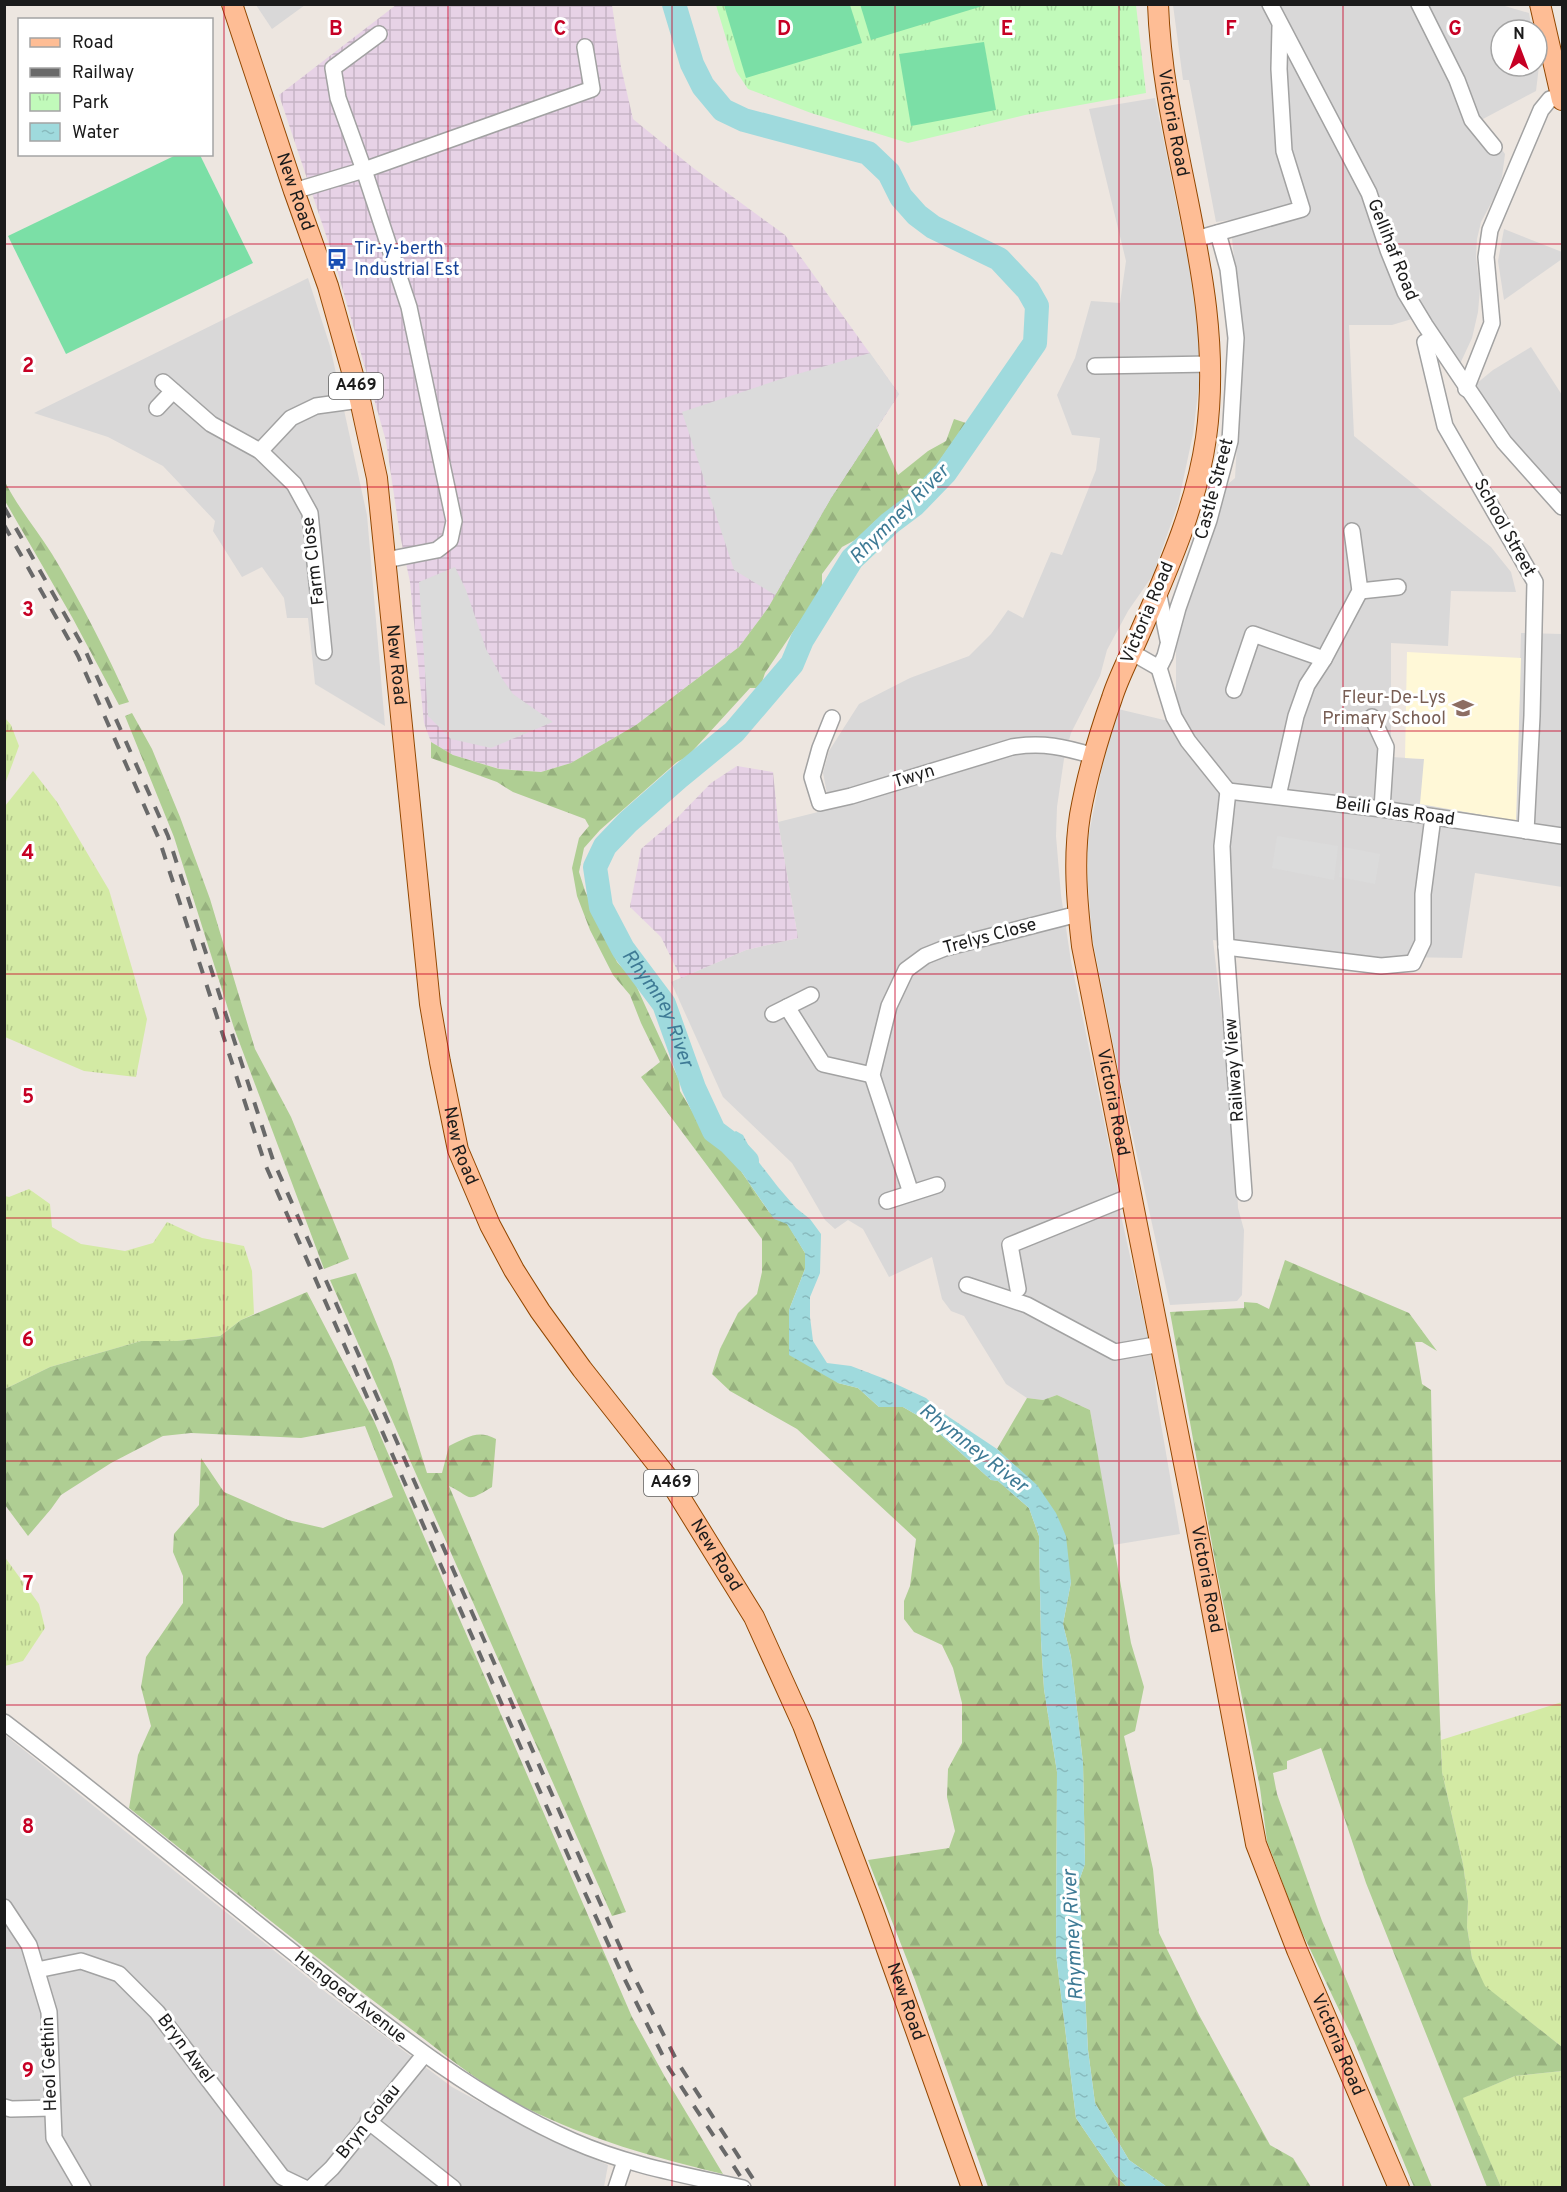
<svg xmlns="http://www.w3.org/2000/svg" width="1567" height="2192" font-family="Overpass,sans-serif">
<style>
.residential{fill:#d9d8d8}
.industrial{fill:url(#industrial-grid)}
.education{fill:#fff8d7}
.grass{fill:url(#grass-tufts)}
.forest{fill:url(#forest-firs)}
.park{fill:url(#park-tufts)}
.pitch{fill:#7bdfa6}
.parking{fill:#dbdbdb}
.water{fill:url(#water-ripples)}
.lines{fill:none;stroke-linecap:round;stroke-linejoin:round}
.river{stroke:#9fdadd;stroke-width:24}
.minor-casing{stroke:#a2a2a2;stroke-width:18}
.major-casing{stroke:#924700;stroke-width:22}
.minor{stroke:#fff;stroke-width:15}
.major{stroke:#febd95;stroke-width:20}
.rail{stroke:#696969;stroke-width:4;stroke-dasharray:12 12;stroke-linecap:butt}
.grid{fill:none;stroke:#c60024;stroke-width:1.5;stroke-opacity:0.55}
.labels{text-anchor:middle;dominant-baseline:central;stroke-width:6;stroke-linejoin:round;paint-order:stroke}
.shield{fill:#fff;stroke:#5f5f5f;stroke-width:1.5}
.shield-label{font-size:16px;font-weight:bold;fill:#1b1b1b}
.street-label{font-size:18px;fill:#1b1b1b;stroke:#fff}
.transit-label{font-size:18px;fill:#164399;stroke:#fff;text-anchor:start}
.education-label{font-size:18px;fill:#785e54;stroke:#fff;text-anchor:end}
.water-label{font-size:20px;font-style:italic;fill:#3e7a95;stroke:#fff}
.grid-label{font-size:20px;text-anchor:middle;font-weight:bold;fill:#c60024;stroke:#fff;stroke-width:6;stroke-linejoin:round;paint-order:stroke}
</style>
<defs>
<pattern id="industrial-grid" width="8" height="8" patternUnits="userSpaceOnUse" patternTransform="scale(1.5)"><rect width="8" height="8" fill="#e7d2e6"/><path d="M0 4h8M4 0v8" fill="none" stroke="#c6b4c5"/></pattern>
<pattern id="grass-tufts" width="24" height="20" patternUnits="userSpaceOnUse" patternTransform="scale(1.5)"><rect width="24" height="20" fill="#d3eaa4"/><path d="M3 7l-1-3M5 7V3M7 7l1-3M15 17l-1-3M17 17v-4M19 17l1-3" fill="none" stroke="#b5c88d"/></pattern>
<pattern id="forest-firs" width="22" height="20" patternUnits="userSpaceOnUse" patternTransform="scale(1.5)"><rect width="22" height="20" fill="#afce93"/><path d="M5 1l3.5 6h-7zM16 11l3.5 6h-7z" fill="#96b07e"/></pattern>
<pattern id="park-tufts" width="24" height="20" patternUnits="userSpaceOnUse" patternTransform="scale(1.5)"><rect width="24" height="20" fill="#c1faba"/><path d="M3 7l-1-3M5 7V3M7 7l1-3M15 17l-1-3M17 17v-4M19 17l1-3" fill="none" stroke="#a5d69f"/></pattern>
<pattern id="water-ripples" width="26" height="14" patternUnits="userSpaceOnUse" patternTransform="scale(1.5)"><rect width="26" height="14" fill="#9fdadd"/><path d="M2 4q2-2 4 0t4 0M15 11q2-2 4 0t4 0" fill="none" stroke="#88babd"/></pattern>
</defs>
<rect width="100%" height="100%" fill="#ede6e0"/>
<!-- residential -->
<g class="residential">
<path d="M1498,4L1529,13L1532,30H1501V66H1537V55L1539,66L1536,91L1481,120L1505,154L1502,177L1495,196L1481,222L1477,239L1476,257L1480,289L1478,312L1472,338L1459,366L1446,349L1428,314L1392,325H1349L1354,436L1491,547L1511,572L1516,592L1451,591L1448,646L1391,643V757L1424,759L1516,821L1521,633L1562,634V887L1475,873L1462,958L1401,957L1359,960L1213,940L1234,1121L1238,1208L1244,1230L1242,1295L1237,1301L1170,1305L1120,1079L1092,937L1088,886V839L1103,762L1118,709L1181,724L1176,695V637L1184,604L1227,485L1235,478L1243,341L1230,220L1216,222L1189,80H1183L1173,5Z"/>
<path d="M256,5H305L272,29Z"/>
<path d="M1155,98L1189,265L1199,332V385L1193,434L1178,504L1153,575L1128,611L1107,650L1100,676L1071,733L1064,759L1057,807L1056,836L1061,895L1071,961L1117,1184L1120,1211L1153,1359L1157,1401L1180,1534L1113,1545L1090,1410L1057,1395L1043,1400L1027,1398L1006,1384L964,1316L951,1311L942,1299L932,1257L889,1277L863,1229L848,1220L835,1229L825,1220L792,1163L723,1097L671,982L746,950L798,938L778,822L830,809L823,773L829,751L859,704L910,678L969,656L991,634L1008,610L1023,618L1051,552L1062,555L1096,470L1100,438L1072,435L1057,395L1075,358L1091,301L1120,303L1126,261L1089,109Z"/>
<path d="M1504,229L1562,252V259L1504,300L1498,261Z"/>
<path d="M308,278L330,346L367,515L385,726L315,684L308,618H287L284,598L262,567L242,577L213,531L215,521L163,466L108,437L34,413Z"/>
<path d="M1531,347L1562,395V493L1524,455L1485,400L1476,384L1493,370Z"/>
<path d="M4,1734L328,1994L452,2087L545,2138L608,2165L604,2187H5Z"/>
</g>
<!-- industrial -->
<g class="industrial">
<path d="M396,5H612L621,67L633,119L692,167L785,235L899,394L850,470L768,608L739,647L636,725L571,763L541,772L500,769L453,755L431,742L424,723L410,582L400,535L386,441L334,259L279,95Z"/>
<path d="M737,766L773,772L778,822L798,938L746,950L681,978L661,937L630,907L641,849L677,818L711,783Z"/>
</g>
<!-- education -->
<path class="education" d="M1407,652L1521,658L1516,821L1420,804L1424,759L1405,758Z"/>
<!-- grass -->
<g class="grass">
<path d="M5,718L11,725L19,746L5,784Z"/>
<path d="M33,771L57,802L109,890L147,1019L136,1077L84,1071L5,1037V806Z"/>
<path d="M29,1189L50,1204L52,1227L81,1244L125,1251L153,1243L167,1222L202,1238L244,1246L252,1271L254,1314L241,1320L220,1336L177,1341H141L50,1367L5,1389V1196L9,1197Z"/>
<path d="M4,1556L39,1604L45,1628L23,1661L5,1666Z"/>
<path d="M1562,1702V2047L1484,1986L1472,1958L1467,1927L1468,1901L1463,1864L1442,1772L1441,1740Z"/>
<path d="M1562,2071V2187H1501L1462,2098L1515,2076Z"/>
</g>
<!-- forest -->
<g class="forest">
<path d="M954,419L966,423L935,467L898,505L875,521L857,539L842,547L822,574V589L765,673L760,688H750L687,757L677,762L600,830L584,848L579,872L585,891L617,962L634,981L679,1080L680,1091L692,1111L716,1145L734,1161L769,1212L787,1223L805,1253V1269L789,1310L838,1383L858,1388L879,1407H903L922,1418L991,1480L998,1481L1029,1508L1039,1536L1041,1640L1044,1689L1057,1772L1056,1954L1076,2118L1115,2175L1127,2187H988L915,1980L868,1860L949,1848L955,1831L947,1797L948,1769L962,1743V1703L953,1668L942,1645L914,1632L904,1619V1601L910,1586L916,1539L797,1429L730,1391L712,1374L720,1349L738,1313L757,1294L762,1272V1239L641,1077L660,1062L641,1023L630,995L613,975L590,930L577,896L572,868L579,838L589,826L585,819L513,792L497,782L431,758V742L453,755L499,769L541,772L571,763L636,725L739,647L768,608L831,498L877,428L898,475L928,451L946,441Z"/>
<path d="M4,480C17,506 36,529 52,554C81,602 106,651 129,702L119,705L72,617L5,501Z"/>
<path d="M132,713L152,749L180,817L210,899L255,1049L291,1117L349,1259L324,1269L234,1028L174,837L125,716Z"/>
<path d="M1285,1260L1409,1313L1437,1351L1422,1342H1415L1422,1384L1431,1390L1435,1590L1442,1772L1463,1864L1468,1901L1467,1927L1472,1958L1485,1986L1562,2047V2071L1515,2076L1463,2098L1501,2187H1487L1366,1883L1321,1748L1287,1761V1769L1273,1773L1277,1794L1322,1921L1432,2187H1414L1354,2041L1298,1924L1267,1841L1260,1788L1218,1577L1170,1312L1244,1308V1302L1257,1303L1269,1309Z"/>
<path d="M356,1273L392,1361L427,1473H442L449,1446C467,1438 477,1429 496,1439L492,1487C464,1504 473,1497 449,1486L549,1723L626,1912L612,1916L330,1280Z"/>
<path d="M307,1292L374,1421L632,2017L665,2077L723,2174C655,2158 589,2139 526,2108C483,2087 442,2052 403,2023C310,1954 220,1880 129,1808L138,1755L151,1726L141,1687L146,1657L183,1603V1576L173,1552L174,1534L199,1505L201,1458L224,1492L288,1520L323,1528L393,1497L365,1426L301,1438L191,1433L163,1436L111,1463L61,1495L51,1509L28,1536L5,1505V1389L50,1367L141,1341H177L220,1336L241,1320Z"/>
<path d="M1057,1395L1090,1410L1131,1643L1144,1687L1135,1731L1124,1736L1153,1869L1159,1933L1199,2015L1270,2145L1293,2158L1311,2187H1167L1129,2160L1095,2103L1088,2050L1079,1881L1085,1864L1083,1763L1071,1657L1063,1624L1071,1582L1037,1486L997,1449L1027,1398L1043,1400Z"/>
</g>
<!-- park -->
<path class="park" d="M716,5H1136L1146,93L1025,115L908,143L811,113L748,89L736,71Z"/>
<!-- pitch -->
<g class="pitch">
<path d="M860,4H986V5L871,40Z"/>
<path d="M724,5H850L862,43L746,78Z"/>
<path d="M984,42L996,110L911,126L899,54Z"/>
<path d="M176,155H200L253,263L66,354L8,236Z"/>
</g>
<!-- parking -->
<g class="parking">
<path d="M870,353L899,394L831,498L775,595L734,570L682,412L787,377Z"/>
<path d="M455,567L466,590L486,649L503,680L513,694L553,722L491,748L451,739L428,716L419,582Z"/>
<path d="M1277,836L1338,846L1334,880L1272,868Z"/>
<path d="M1343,847L1380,854L1375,884L1339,877Z"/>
</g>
<!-- water -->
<path class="water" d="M736,1131L743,1135L754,1156L778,1187L796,1208L810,1219L821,1234L820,1273L810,1297V1317L813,1341L827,1363L851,1366L885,1379L926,1398L940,1411L997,1449L1037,1485L1056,1513L1066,1536L1071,1582L1063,1624L1071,1657L1083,1763L1085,1864L1079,1881L1088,2050L1095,2103L1129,2160L1167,2187H1127L1115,2175L1076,2118L1056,1954L1057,1772L1044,1689L1041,1640L1039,1536L1029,1508L998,1481L991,1480L922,1418L903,1407H879L858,1388L838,1383L789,1355V1310L805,1269V1253L787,1224L774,1219L734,1161L716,1145Z"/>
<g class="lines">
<!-- river -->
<path class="river" id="s1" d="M674,4L692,64L703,86L723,110L744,120L868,153L889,173L901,197L917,215L933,227L999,259L1028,290L1037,306L1035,343L945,473L914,505L890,523L852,559L802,640L792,664L734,732L678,778L628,822L605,846L595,867L601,907L623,949L664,1004L694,1088L714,1131L730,1143L747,1161"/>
<defs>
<g id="minor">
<path d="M1270,4L1369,193L1388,250L1405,292L1425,325L1504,442L1562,507"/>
<path d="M1419,4L1457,80L1472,120L1494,147"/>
<path d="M379,34L333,68L338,98L364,170L409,307L454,521L450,540L437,550L386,560"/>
<path d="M294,191L364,170L592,89L585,47"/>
<path d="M1218,233L1228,269L1236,338L1230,441L1209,520L1178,608L1165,656L1159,668L1174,717L1188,741L1228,791"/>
<path d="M1196,239L1302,209L1284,151L1279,69L1280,27"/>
<path d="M1425,342L1445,426L1535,582L1532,716L1526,831"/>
<path d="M1095,366L1211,364"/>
<path d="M163,382L211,424L260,451L294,484L310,513L324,652"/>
<path d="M1466,389L1492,323L1486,257L1490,230L1541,110L1550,99L1562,96"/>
<path d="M157,408L173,391"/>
<path d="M260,451L291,418L316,406L360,400"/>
<path d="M1158,591L1168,640"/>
<path d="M1360,591L1398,587"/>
<path d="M1131,652L1159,668"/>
<path d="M1234,690L1253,634L1324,659"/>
<path d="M1372,717L1386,747L1382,809"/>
<path d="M832,718L820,748L812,777L820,803L851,796L1012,747C1043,742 1064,747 1094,756"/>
<path d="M1228,791L1222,846L1226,947L1244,1193"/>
<path d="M1228,791L1382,809L1562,836"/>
<path d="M1278,796L1296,716L1307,685L1324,659L1360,591L1352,531"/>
<path d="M1226,947L1381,966L1413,963L1423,942V894L1433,817"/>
<path d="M787,1007L823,1064L872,1075"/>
<path d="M773,1014L811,995"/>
<path d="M911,1193L872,1075L889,1006L906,970L925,956L945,948L1078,914"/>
<path d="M887,1201L937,1185"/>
<path d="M967,1285L1027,1305L1115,1352L1161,1344"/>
<path d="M1018,1289L1010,1245L1131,1196"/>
<path d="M4,1722C109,1802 210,1887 313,1968C395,2033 476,2098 573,2141C627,2165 685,2175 743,2188"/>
<path d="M4,1907L29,1945L49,2012L54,2138L83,2188"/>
<path d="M37,1970L81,1961L119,1974L157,2012L282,2177L305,2188"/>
<path d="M4,2107L11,2109L52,2108"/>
<path d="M368,2121L453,2188"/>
<path d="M311,2188L332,2168L424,2055"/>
<path d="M616,2188L625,2161"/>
</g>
<g id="major">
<path id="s2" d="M232,4L294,191L328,286L360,400L377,478L430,1004L440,1062L458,1150L490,1225L514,1270L540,1311L582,1369L668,1478L754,1617L803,1725L873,1910L972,2188"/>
<path id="s3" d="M1158,4C1163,152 1227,287 1206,438C1196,508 1167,571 1139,635C1130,656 1119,676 1112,698C1099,735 1087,776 1080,815C1073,858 1077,903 1082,946L1196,1524L1256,1844L1297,1950L1399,2188"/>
<path d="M1540,4L1562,100"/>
</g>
</defs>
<!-- minor casing -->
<use href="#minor" class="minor-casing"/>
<!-- major casing -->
<use href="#major" class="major-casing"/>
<!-- minor -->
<use href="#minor" class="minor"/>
<!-- major -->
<use href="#major" class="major"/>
<!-- rail -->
<g class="rail">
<path d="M4,507L86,652L168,836L273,1160L583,1865L630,1969L678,2063L759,2188"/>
<path d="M4,525L78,656L159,839L265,1164L574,1869L622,1974L669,2068L748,2188"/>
</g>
</g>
<!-- grid -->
<path class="grid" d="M224,4V2188M448,4V2188M672,4V2188M895,4V2188M1119,4V2188M1343,4V2188M4,244H1562M4,487H1562M4,731H1562M4,974H1562M4,1218H1562M4,1461H1562M4,1705H1562M4,1948H1562"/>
<!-- icons -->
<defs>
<symbol id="bus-bare" viewBox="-9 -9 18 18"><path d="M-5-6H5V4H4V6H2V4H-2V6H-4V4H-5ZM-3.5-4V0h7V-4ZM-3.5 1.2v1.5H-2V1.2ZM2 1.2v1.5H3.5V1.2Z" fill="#1a4fb4" stroke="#fff" stroke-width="2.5" paint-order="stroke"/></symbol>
<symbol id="school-bare" viewBox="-9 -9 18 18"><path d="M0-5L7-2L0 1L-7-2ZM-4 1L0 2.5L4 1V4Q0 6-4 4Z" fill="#8d6e63" stroke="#fff" stroke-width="2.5" paint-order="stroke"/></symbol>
</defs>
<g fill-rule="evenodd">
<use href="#bus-bare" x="322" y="244" width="30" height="30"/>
<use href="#school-bare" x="1448" y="693" width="30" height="30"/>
</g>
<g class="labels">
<!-- shield labels -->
<g class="shield">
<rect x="329" y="373" width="54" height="26" rx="4.5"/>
<rect x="644" y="1470" width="54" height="26" rx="4.5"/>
</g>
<g class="shield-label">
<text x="356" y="386">A469</text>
<text x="671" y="1483">A469</text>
</g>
<!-- street labels -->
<g class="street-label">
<text stroke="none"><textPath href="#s3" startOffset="120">Victoria Road</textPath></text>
<text stroke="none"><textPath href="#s2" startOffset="198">New Road</textPath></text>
<text transform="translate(1392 250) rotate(68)">Gellihaf Road</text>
<text transform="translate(1215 489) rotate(-75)">Castle Street</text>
<text transform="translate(1504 528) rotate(61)">School Street</text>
<text transform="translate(314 561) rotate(-97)">Farm Close</text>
<text transform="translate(1148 613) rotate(-67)">Victoria Road</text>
<text stroke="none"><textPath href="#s2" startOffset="684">New Road</textPath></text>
<text transform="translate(914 777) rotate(-17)">Twyn</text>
<text transform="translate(1395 812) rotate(8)">Beili Glas Road</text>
<text transform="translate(990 937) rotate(-15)">Trelys Close</text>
<text transform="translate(1235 1070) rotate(-94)">Railway View</text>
<text stroke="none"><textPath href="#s3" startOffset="1128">Victoria Road</textPath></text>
<text stroke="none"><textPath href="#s2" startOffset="1170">New Road</textPath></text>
<text stroke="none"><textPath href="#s2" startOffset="1656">New Road</textPath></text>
<text stroke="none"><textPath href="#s3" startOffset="1614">Victoria Road</textPath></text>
<text transform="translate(350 1998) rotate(38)">Hengoed Avenue</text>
<text stroke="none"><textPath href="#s2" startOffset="2142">New Road</textPath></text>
<text stroke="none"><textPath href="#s3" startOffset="2100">Victoria Road</textPath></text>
<text transform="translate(185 2049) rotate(53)">Bryn Awel</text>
<text transform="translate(50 2064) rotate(-92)">Heol Gethin</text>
<text transform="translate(369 2122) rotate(-51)">Bryn Golau</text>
</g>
<!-- transit labels -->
<g class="transit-label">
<text x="354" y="249">Tir-y-berth<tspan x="354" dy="21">Industrial Est</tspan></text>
</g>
<!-- education labels -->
<g class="education-label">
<text x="1446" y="698">Fleur-De-Lys<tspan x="1446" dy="21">Primary School</tspan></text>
</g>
<!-- water labels -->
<g class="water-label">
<text transform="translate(900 515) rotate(-45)">Rhymney River</text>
<text stroke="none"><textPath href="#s1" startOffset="1390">Rhymney River</textPath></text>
<text transform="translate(973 1449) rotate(38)">Rhymney River</text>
<text transform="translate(1074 1935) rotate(-93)">Rhymney River</text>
</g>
</g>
<g class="grid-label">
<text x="336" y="35">B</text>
<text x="560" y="35">C</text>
<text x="784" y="35">D</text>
<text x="1007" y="35">E</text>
<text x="1231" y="35">F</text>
<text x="1455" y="35">G</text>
<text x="28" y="372">2</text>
<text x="28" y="616">3</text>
<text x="28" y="859">4</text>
<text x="28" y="1103">5</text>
<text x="28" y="1346">6</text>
<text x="28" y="1590">7</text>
<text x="28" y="1833">8</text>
<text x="28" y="2077">9</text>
</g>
<!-- border -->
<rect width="1567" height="2192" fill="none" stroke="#1b1b1b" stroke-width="12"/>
<!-- legend -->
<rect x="18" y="18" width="195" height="138" fill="#ffffff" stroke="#a4a4a4" stroke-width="1.5"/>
<rect x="30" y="38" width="30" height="9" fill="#febd95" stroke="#a4a4a4" stroke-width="1.5"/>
<text x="72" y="48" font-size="18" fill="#1b1b1b">Road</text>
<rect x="30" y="68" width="30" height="9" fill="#696969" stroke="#a4a4a4" stroke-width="1.5"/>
<text x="72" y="78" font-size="18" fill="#1b1b1b">Railway</text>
<rect x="30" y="93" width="30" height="18" fill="url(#park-tufts)" stroke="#a4a4a4" stroke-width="1.5"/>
<text x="72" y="108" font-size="18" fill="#1b1b1b">Park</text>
<rect x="30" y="123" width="30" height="18" fill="url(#water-ripples)" stroke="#a4a4a4" stroke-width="1.5"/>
<text x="72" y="138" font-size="18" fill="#1b1b1b">Water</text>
<!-- north arrow -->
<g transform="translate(1519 48)"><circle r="28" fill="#ffffff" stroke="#a4a4a4" stroke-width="1.5"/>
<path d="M0-4.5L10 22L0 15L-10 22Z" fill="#c60024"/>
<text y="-9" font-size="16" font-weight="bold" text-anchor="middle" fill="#1b1b1b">N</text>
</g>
</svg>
